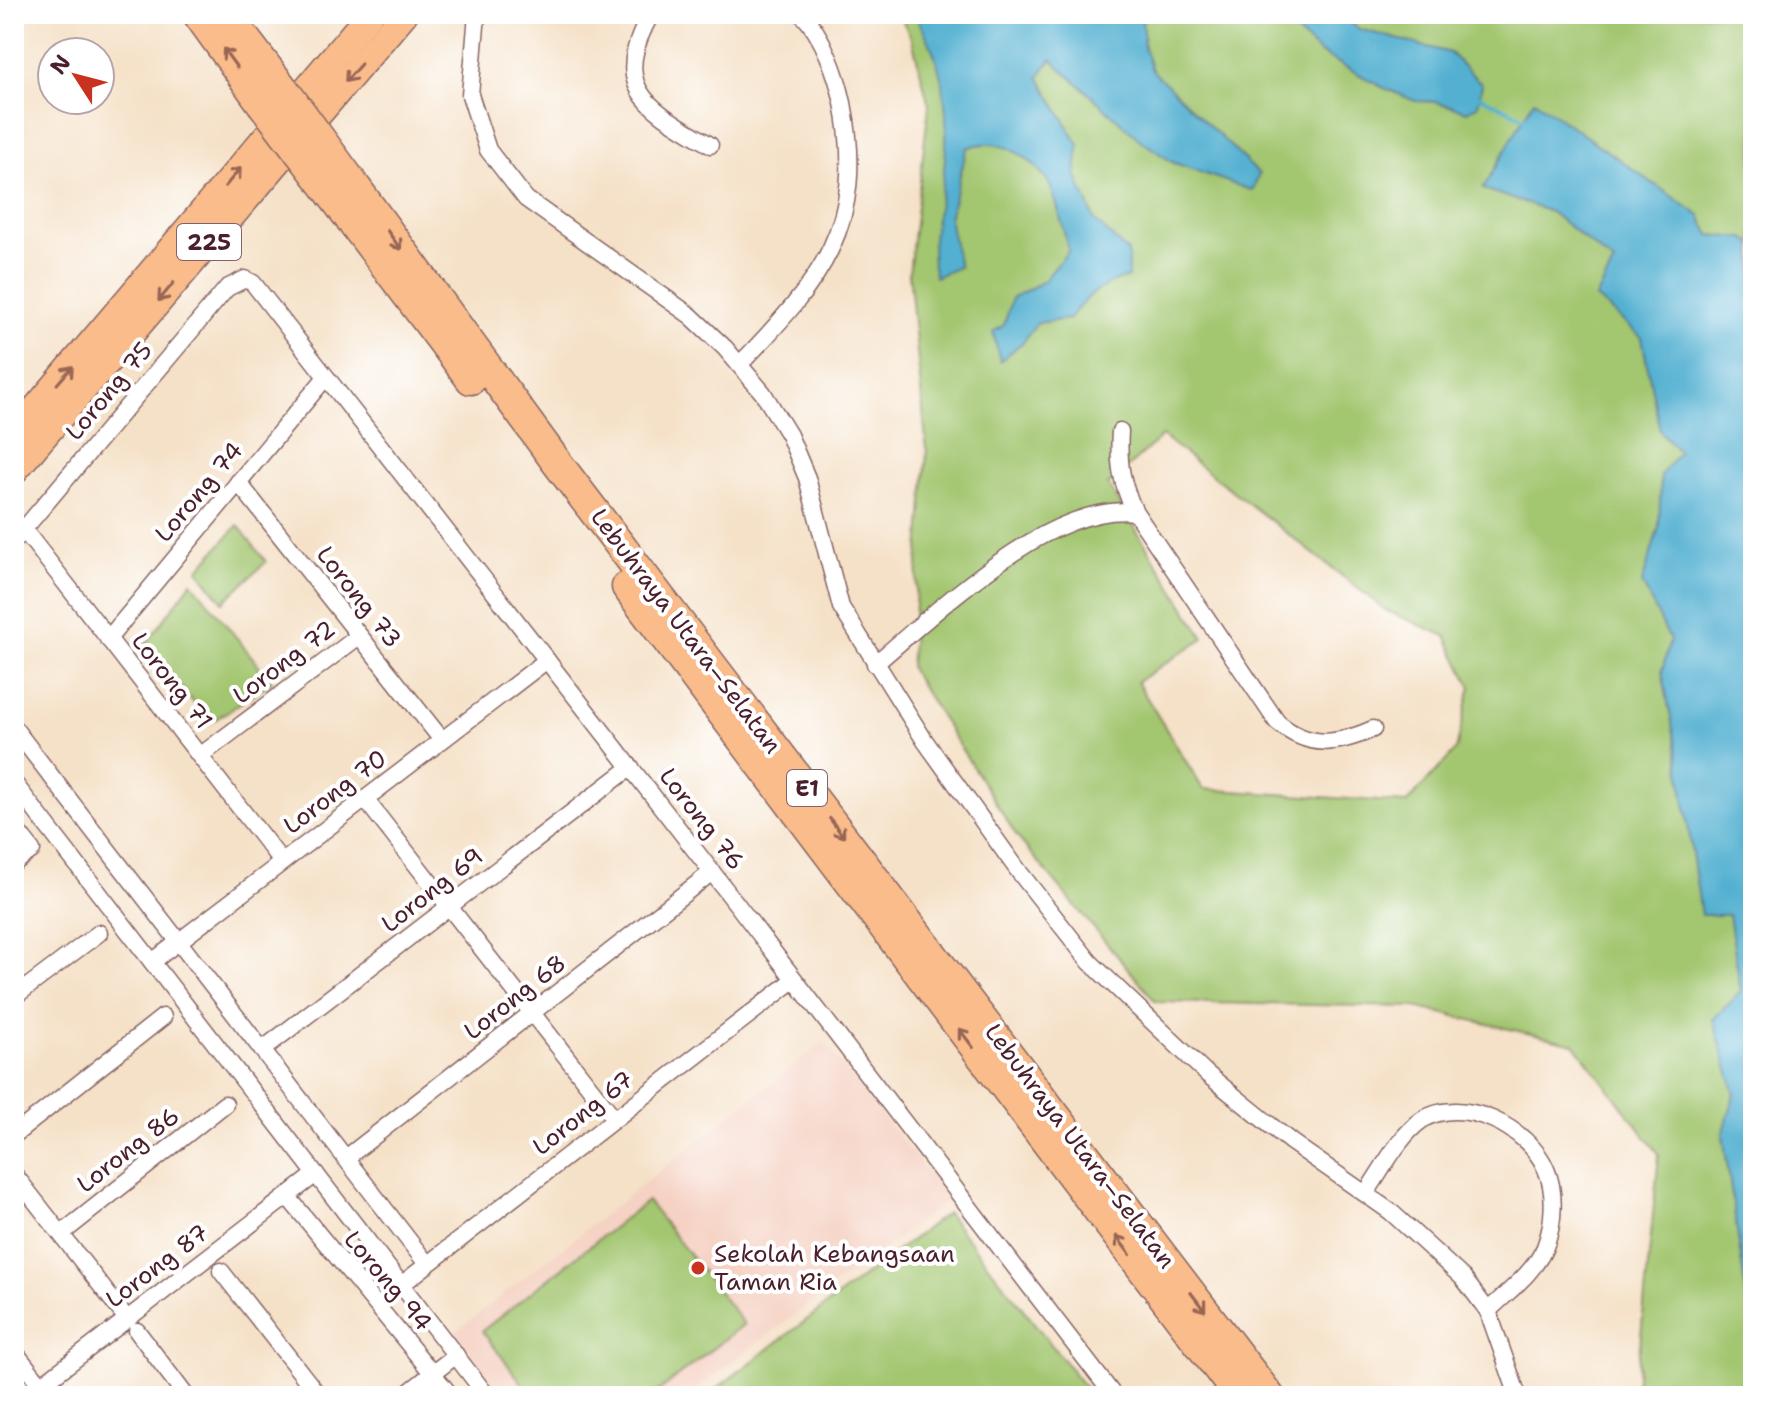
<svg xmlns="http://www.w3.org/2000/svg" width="1767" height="1410" font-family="'Shantell Sans',sans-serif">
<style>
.built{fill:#f5d2c3}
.green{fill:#a3c66f;stroke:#76724d;stroke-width:2;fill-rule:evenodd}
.water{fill:#53b0d1;stroke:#4e687e;stroke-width:2}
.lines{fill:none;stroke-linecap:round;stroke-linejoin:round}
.stream{stroke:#53b0d1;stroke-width:4}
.minor-casing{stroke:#866362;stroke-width:19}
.trunk-casing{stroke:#866362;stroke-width:29}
.motorway-casing{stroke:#866362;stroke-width:33}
.minor{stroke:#fff;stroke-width:16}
.trunk{stroke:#f9bc8a;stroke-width:26}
.motorway{stroke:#f9bc8a;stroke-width:30}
.motorway-bridge-casing{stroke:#866362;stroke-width:33;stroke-linecap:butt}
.motorway-bridge{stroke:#f9bc8a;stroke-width:30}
.oneway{stroke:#996656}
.poi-dot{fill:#c8321e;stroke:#fff;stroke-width:3}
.labels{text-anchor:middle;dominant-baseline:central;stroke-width:8;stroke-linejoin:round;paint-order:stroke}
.shield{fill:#fff;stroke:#80626b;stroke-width:2}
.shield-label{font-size:22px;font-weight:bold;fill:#4a1f2b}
.street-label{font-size:24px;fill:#4a1f2b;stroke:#fff}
.poi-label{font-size:24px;fill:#4a1f2b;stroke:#fff;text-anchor:start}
</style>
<rect width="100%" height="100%" fill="#fff"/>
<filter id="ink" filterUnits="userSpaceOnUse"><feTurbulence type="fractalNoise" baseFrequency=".0125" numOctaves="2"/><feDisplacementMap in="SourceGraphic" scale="16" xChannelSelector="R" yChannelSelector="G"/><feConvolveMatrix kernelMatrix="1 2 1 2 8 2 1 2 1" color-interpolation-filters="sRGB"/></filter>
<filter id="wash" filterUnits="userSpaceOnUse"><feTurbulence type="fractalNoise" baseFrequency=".006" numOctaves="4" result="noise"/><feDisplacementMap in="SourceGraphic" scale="32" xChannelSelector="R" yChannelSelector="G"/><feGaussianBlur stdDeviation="1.8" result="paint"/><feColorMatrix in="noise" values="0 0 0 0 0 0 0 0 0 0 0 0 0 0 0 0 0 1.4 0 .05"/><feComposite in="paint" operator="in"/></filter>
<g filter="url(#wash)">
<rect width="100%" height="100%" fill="#f5e1c7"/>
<!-- built -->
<path class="built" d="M824,1042L949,1199L687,1396H495L450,1336Z"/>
<!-- green -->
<g class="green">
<path d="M899,14H1753V1396H1635L1659,1154L1574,1044L1415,1007L1156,1002L1018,838L910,668L927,450L909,273L929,105L912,39ZM1162,436L1387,611L1446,636L1471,686L1456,750L1407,803L1203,789L1137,682L1204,638L1108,485Z"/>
<path d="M238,525L266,562L223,602L198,570Z"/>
<path d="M192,582L272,682L210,723L146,644Z"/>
<path d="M647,1201L744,1324L652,1396H532L482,1331Z"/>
<path d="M947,1213L1092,1396H707Z"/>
</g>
<!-- water -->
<g class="water">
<path d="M914,14H1142L1144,47L1152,70L1259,174L1253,191L1172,162L1140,140L1051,59L1039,77L1079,145L1076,175L1095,221L1128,252V277C1099,285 1087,296 1069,319L1037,323L1023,342L1000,361L993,332L1004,325L1012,298L1044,281L1069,250C1063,232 1056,191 1045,177C1026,153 996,136 967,148L949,218L959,267L935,277C928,248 936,221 941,192C951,130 950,68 914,14Z"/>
<path d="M1266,14H1339L1359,29L1450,53L1482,84L1478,106L1467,111L1437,102L1415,101L1382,87L1320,53L1282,19Z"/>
<path d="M1534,100L1700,216L1710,235L1744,238L1753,243V1310L1748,1306L1723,1135L1735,1094L1713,1019L1741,992L1729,915H1701L1678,755L1662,671L1670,640L1642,583L1659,527L1661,475L1679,452L1660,431L1642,338L1596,298L1614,263L1551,212L1483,189Z"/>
</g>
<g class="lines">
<!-- stream -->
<path class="stream" d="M1476,94L1528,120"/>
</g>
</g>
<g filter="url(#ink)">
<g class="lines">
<defs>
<g id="minor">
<path d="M477,14L470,95L488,150L526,199L691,316L725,348L763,393L789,435L807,478L841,607L925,741L1020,873L1090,962L1207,1074L1291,1142L1391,1212L1463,1278L1488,1311L1518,1396"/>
<path d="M651,14C608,90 649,108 710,145"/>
<path d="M740,364C821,280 867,226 843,103C837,75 823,35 802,14"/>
<path d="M1120,431C1118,463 1121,483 1135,512L1277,722C1309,749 1337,745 1373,729"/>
<path d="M238,482L442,740"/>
<path d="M24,530L282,862"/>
<path d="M14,541L227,288L245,279L253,283L712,872L1114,1396"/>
<path d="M108,639L326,377"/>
<path d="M875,664C938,611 1048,502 1135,512"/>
<path d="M14,728L427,1264"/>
<path d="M200,756L359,636"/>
<path d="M14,783L487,1396"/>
<path d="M365,799L614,1118"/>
<path d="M14,827L32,850L14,863"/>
<path d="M152,962L547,660"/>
<path d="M14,997L99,933"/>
<path d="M262,1050L631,767"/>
<path d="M14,1135L163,1017"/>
<path d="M346,1158L712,872"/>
<path d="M14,1174L127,1319"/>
<path d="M1366,1193C1382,1170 1399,1136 1422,1120C1462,1094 1529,1128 1546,1169C1556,1192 1554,1224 1545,1247C1534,1273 1507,1292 1488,1311"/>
<path d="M288,1197L451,1396"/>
<path d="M61,1234L225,1104"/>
<path d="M221,1271L319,1396"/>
<path d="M401,1285L794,980"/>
<path d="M137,1331L186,1396"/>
<path d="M14,1351L41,1385"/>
<path d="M27,1396L316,1174"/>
<path d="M404,1396L456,1355"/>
</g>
<g id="trunk">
<path d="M14,434L370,14"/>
<path d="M14,471L404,14"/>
</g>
<g id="motorway">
<path d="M198,14L262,103"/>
<path d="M226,14L284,90"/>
<path d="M348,177L558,464L1269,1396"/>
<path d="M333,196L471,379"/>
<path d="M627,587L1239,1396"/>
</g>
</defs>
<!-- minor casing -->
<use href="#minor" class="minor-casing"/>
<!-- trunk casing -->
<use href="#trunk" class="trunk-casing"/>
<!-- motorway casing -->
<use href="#motorway" class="motorway-casing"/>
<!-- minor -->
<use href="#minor" class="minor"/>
<!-- trunk -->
<use href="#trunk" class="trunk"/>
<!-- motorway -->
<use href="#motorway" class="motorway"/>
<defs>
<g id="motorway-bridge">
<path d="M284,90L348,177"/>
<path d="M262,103L333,196"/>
</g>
</defs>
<!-- motorway-bridge casing -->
<use href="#motorway-bridge" class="motorway-bridge-casing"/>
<!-- motorway-bridge -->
<use href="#motorway-bridge" class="motorway-bridge"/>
</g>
<!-- one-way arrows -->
<defs><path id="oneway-shaft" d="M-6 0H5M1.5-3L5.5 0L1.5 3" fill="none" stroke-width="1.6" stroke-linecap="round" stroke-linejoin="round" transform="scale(2)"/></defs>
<g class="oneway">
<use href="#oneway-shaft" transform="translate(230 58) rotate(-126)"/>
<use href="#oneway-shaft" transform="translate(353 73) rotate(131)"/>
<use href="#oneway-shaft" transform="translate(233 177) rotate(-50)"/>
<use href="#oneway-shaft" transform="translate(394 240) rotate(54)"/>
<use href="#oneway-shaft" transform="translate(166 292) rotate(130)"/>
<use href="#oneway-shaft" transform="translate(65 375) rotate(-49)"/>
<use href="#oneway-shaft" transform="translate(837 828) rotate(53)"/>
<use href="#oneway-shaft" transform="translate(966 1038) rotate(-127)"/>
<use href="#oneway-shaft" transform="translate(1123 1245) rotate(-127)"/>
<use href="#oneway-shaft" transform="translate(1198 1302) rotate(53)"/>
</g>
</g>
<!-- markers -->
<circle class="poi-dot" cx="698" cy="1268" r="8"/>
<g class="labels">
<!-- shield labels -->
<g class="shield">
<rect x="177" y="224" width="64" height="36" rx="6"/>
<rect x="787" y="770" width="40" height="36" rx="6"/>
</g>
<g class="shield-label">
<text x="209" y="242">225</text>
<text x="807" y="788">E1</text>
</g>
<!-- street labels -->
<g class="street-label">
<text transform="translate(109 391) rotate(-50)">Lorong 75</text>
<text transform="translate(199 492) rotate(-50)">Lorong 74</text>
<text transform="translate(359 597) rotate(52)">Lorong 73</text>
<text transform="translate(686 631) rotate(53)">Lebuhraya Utara–Selatan</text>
<text transform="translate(284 662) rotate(-37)">Lorong 72</text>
<text transform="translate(172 681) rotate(52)">Lorong 71</text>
<text transform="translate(335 792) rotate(-37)">Lorong 70</text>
<text transform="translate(702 819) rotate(52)">Lorong 76</text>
<text transform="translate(432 890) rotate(-38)">Lorong 69</text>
<text transform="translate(515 997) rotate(-38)">Lorong 68</text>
<text transform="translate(583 1113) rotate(-38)">Lorong 67</text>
<text transform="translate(1080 1146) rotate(53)">Lebuhraya Utara–Selatan</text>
<text transform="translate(128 1150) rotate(-38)">Lorong 86</text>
<text transform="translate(157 1266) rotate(-37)">Lorong 87</text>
<text transform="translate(388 1281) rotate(50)">Lorong 94</text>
</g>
<!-- poi labels -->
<g class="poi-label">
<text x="714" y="1254">Sekolah Kebangsaan<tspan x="714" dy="28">Taman Ria</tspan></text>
</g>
</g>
<!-- margin -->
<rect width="1767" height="1410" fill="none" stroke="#fff" stroke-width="48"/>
<!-- north arrow -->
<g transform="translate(76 76) rotate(306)"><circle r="38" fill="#ffffff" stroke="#b7a5aa" stroke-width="2"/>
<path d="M0-6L14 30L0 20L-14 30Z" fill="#c8321e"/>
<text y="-12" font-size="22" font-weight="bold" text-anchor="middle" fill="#4a1f2b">N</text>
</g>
</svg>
